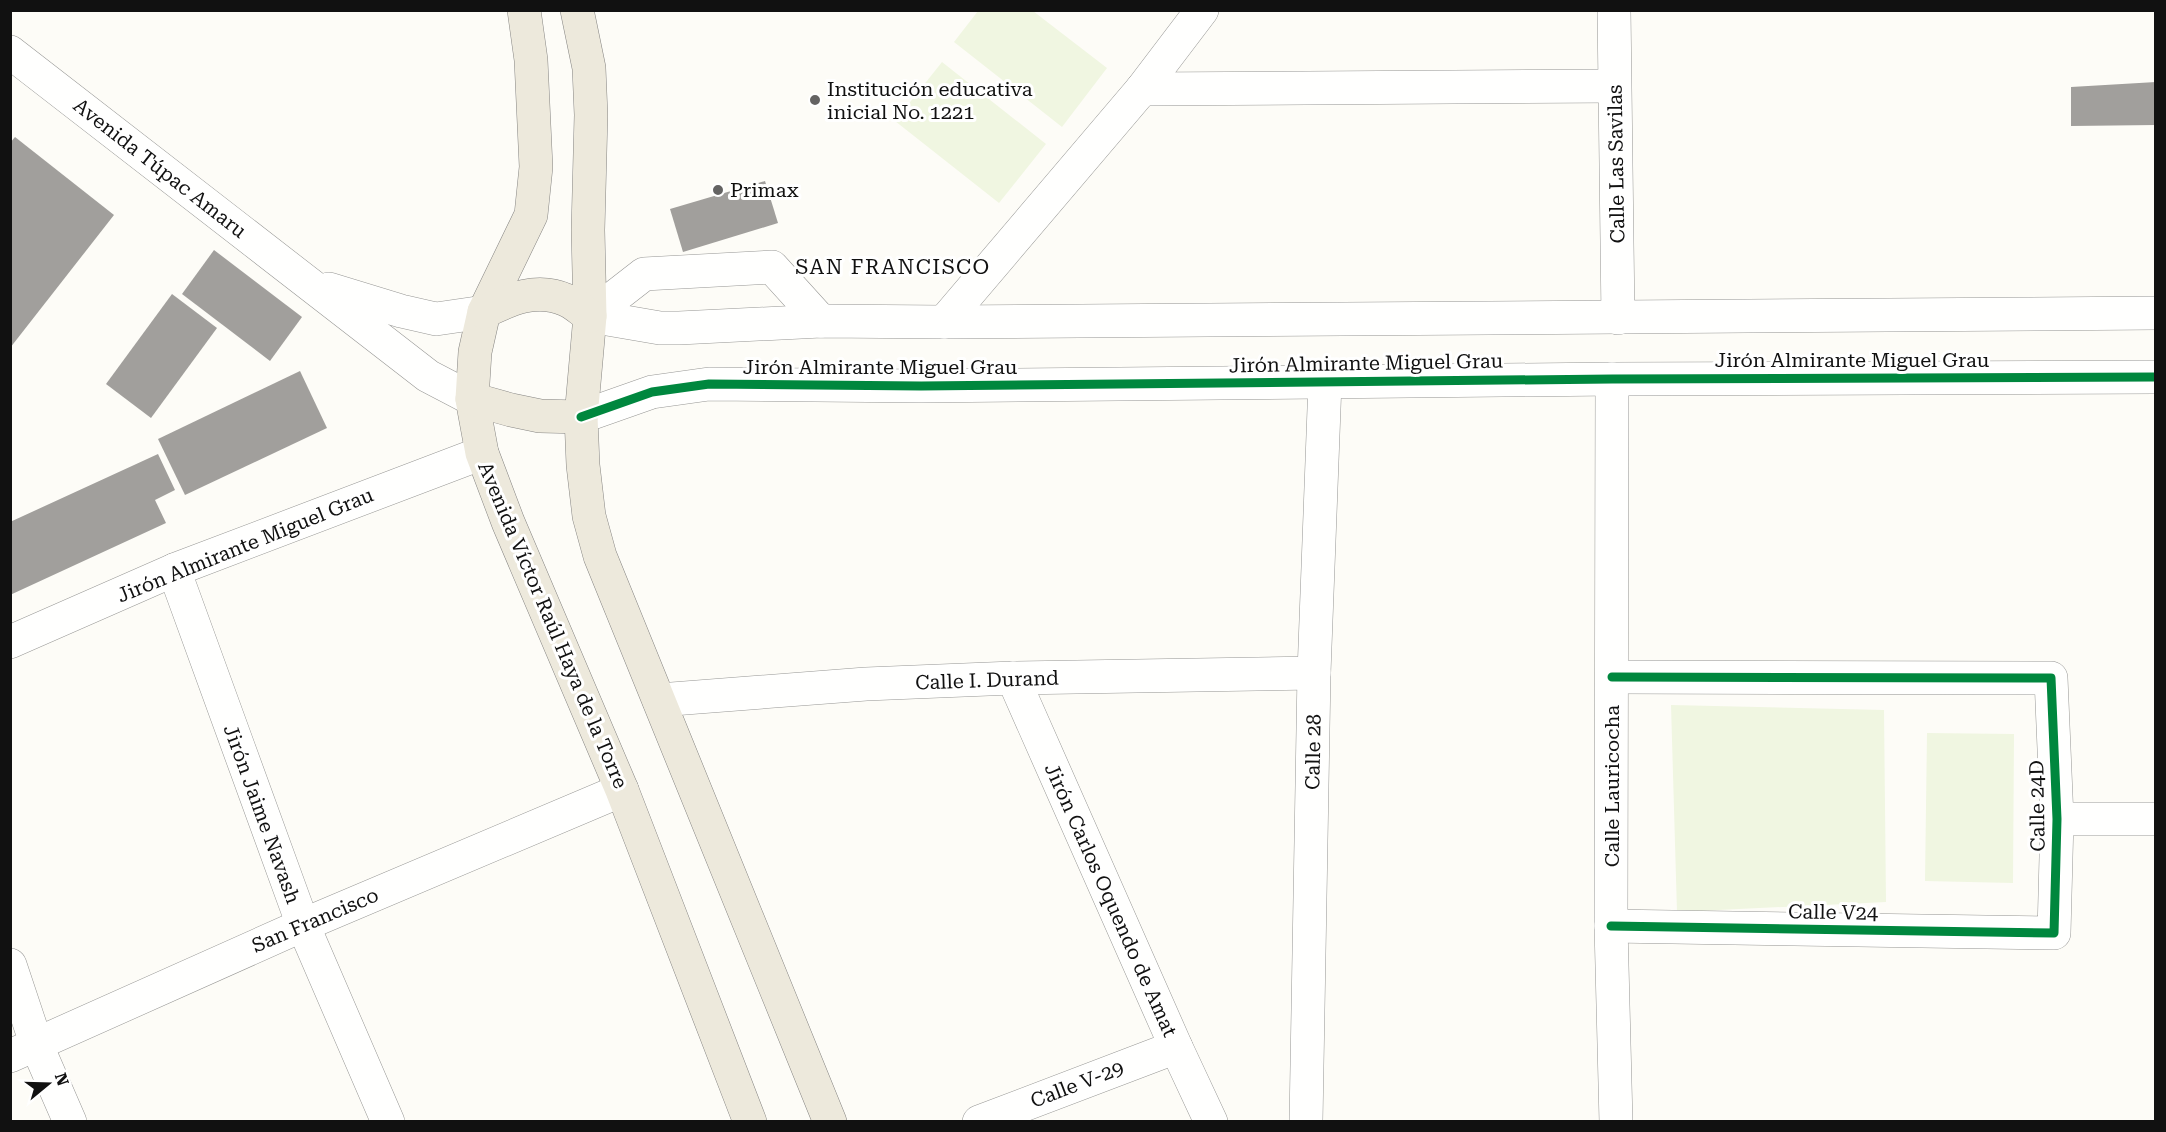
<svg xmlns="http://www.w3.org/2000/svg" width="2166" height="1132" font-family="'Roboto Serif',serif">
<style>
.pitch{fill:#f0f6e1}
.building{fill:#a19f9c}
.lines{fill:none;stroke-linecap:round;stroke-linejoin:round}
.minor-casing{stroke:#979795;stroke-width:34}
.major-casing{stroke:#858482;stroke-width:34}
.minor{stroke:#fffffe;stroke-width:33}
.major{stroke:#ede9dc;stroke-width:33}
.cycleway-casing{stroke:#fff;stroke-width:13}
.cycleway{stroke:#00873e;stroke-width:9}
.poi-dot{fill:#646362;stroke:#fff;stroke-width:2}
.labels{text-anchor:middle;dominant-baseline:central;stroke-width:6;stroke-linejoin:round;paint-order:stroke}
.poi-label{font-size:20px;fill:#111;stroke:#fff;text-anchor:start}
.street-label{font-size:20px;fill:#111;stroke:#fff}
.neighbourhood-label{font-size:21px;letter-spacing:1.5px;fill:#111;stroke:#fff}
</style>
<rect width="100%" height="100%" fill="#fdfcf7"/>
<!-- pitch -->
<g class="pitch">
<path d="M978,11H1033L1107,68L1062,127L954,42Z"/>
<path d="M942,62L1046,144L999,203L895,121Z"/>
<path d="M1671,705L1884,710L1886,902L1677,912Z"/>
<path d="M1927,733L2014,734L2013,883L1925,881Z"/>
</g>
<!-- building -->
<g class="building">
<path d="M2156,82V125L2071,126V87Z"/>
<path d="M15,137L114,215L10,348V143Z"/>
<path d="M765,181L778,223L683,252L670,209Z"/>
<path d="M214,250L302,317L270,361L182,294Z"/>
<path d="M172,294L217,328L151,418L106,384Z"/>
<path d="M300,371L327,428L185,495L158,439Z"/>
<path d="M158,454L175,490L155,500L166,523L10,595V522Z"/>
</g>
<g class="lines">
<defs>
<g id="minor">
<path d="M1614,10L1618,318"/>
<path d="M10,52L428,376L472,399"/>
<path d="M1142,89L1614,86"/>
<path d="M329,289L401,311L436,319L484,312"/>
<path d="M590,316L660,328H679L821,321L944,322L2156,313"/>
<path d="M590,316L644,274L772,267L821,321"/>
<path d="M944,322L1142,89L1202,10"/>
<path d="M1612,379L1611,926L1616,1122"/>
<path d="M581,417L652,392L709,384L921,386L1612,379L2156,377"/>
<path d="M174,570L303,925L388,1122"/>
<path d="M10,642L174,570L482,453"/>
<path d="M1013,678L1176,1047L1211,1122"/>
<path d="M659,700L866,684L1013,678L1314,673"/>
<path d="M2057,819H2156"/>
<path d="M1611,926L2054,933L2057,819L2051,678L1612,677"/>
<path d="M10,965L37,1046L70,1122"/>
<path d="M10,1056L303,925L622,790"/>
<path d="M979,1122L1176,1047"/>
<path d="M1306,1122L1314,673L1325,382"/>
</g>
<g id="major">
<path d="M524,10L531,60L536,167L531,215L484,312L475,352L472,399L482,453L508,522L622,790L750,1122"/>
<path d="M577,10L589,68L591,115L588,230L590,316L581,417L583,465L589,516L600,556L830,1122"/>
<path d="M484,312C510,299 537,287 566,300C574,303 582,311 590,316"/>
<path d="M472,399L511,410L540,416L581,417"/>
</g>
</defs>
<!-- minor casing -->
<use href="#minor" class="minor-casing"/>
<!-- major casing -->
<use href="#major" class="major-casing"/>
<!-- minor -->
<use href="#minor" class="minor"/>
<!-- major -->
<use href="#major" class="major"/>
<defs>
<g id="cycleway">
<path d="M581,417L652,392L709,384L921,386L1612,379L2156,377"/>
<path d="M1611,926L2054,933L2057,819L2051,678L1612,677"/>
</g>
</defs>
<!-- cycleway casing -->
<use href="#cycleway" class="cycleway-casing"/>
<!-- cycleway -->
<use href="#cycleway" class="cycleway"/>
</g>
<!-- markers -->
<g class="poi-dot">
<circle cx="815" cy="100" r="6"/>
<circle cx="718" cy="190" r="6"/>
</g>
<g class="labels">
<!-- poi labels -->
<g class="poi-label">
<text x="827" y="89">Institución educativa<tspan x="827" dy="23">inicial No. 1221</tspan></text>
<text x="730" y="190">Primax</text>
</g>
<!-- street labels -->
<g class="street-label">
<text transform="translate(1616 164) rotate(-91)">Calle Las Savilas</text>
<text transform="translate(160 168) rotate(38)">Avenida Túpac Amaru</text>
<text x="1852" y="360">Jirón Almirante Miguel Grau</text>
<text transform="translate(1366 363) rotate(-1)">Jirón Almirante Miguel Grau</text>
<text x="880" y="367">Jirón Almirante Miguel Grau</text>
<text transform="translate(245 545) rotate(-22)">Jirón Almirante Miguel Grau</text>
<text transform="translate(553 625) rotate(67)">Avenida Víctor Raúl Haya de la Torre</text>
<text transform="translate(987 680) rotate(-2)">Calle I. Durand</text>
<text transform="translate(1313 752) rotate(-89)">Calle 28</text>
<text transform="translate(1612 786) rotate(-90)">Calle Lauricocha</text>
<text transform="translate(2037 806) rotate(-91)">Calle 24D</text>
<text transform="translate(262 814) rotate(70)">Jirón Jaime Navash</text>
<text transform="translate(1111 900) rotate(66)">Jirón Carlos Oquendo de Amat</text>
<text transform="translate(1833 912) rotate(1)">Calle V24</text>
<text transform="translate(315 920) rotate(-23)">San Francisco</text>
<text transform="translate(1077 1084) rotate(-21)">Calle V-29</text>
</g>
<!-- neighbourhood labels -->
<g class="neighbourhood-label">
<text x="893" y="267">SAN FRANCISCO</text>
</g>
</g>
<!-- border -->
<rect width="2166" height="1132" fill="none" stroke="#111111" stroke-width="24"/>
<!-- north arrow -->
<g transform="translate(48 1084) rotate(71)" stroke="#ffffff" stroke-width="4.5" paint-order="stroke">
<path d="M0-4.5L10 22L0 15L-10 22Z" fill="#111111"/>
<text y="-9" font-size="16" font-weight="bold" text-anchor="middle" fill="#111111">N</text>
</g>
</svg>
